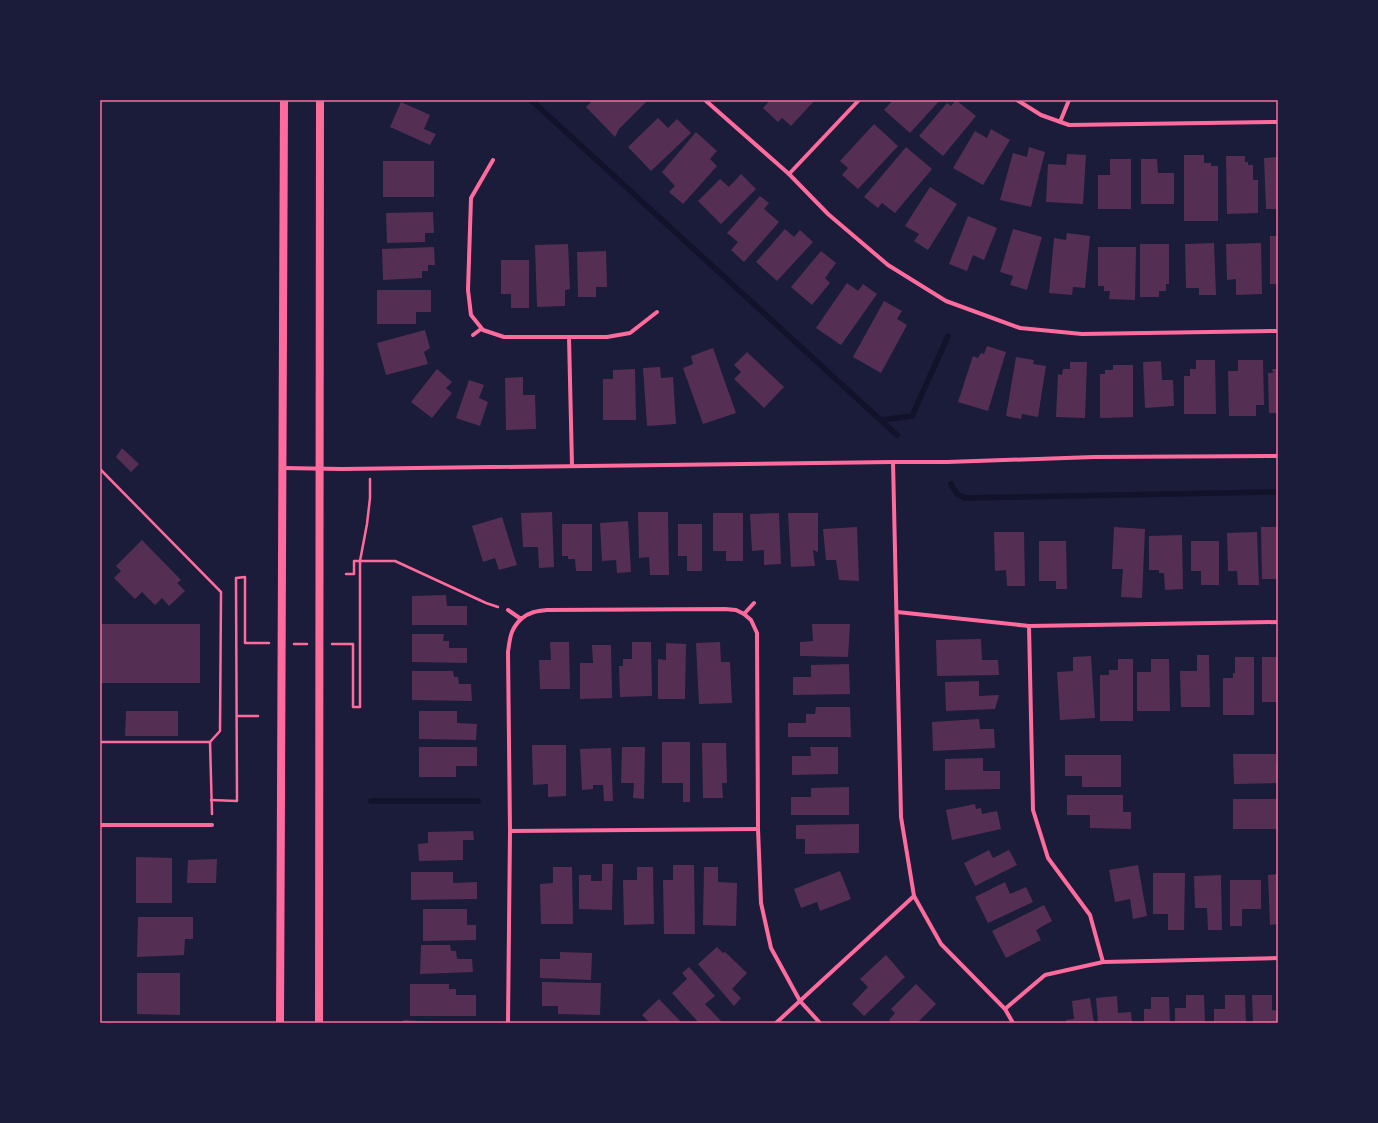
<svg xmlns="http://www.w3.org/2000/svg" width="1378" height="1123" font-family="'Fira Sans Condensed',sans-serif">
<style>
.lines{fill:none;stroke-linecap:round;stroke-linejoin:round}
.stream{stroke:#12122b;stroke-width:5.5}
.building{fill:#542f53}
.path{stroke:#ff6b9d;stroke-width:2.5}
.minor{stroke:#ff6b9d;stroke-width:4}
.secondary{stroke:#ff6b9d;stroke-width:8}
.neatline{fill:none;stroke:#ff6b9d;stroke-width:1.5}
</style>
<rect width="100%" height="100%" fill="#1b1b3a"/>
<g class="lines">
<!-- stream -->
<g class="stream">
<path d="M531,100L897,435"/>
<path d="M882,420L912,416L948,336"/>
<path d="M951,484L957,494L965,498L1278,492"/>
<path d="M371,801H478"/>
</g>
</g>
<!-- building -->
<g class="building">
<path d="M593,100H648L619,129L615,137L586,107Z"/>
<path d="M770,100H815L791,126L782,118L778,122L763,108Z"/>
<path d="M893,100H940L910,133L884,110Z"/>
<path d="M956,100L976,116L943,156L919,136L947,103L951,106Z"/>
<path d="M401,102L430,115L424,129L436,134L430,145L390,127Z"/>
<path d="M658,118L668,128L677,119L691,133L651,171L628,147Z"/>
<path d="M874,124L898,146L858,189L842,175L848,168L840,161Z"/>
<path d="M991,129L1010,140L983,185L953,168L975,131L987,138Z"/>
<path d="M696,132L717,151L710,159L717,166L683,204L669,192L675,186L662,172Z"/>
<path d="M906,147L932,169L895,213L882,203L878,208L864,197Z"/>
<path d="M1029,147L1045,152L1031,207L1000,200L1013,153L1027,157Z"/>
<path d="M1067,154L1086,155L1083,204L1046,202L1048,164L1066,165Z"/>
<path d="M1184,155H1204V163H1211V166H1218V221H1184Z"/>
<path d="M1226,156H1245V162H1248V165H1253V180H1258V213L1227,214Z"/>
<path d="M1278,157V209H1266L1264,158Z"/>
<path d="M1110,159H1131V209H1098V175H1110Z"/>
<path d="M1141,159H1157L1158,173H1174V204H1141Z"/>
<rect x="383" y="161" width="51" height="36"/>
<path d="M741,174L756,189L721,224L698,201L720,179L729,187Z"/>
<path d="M930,187L957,204L928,250L914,241L919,234L905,226Z"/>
<path d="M760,196L769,203L764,209L779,222L744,262L731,250L738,242L727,233Z"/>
<path d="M433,212L434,233H425V242L387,243L386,213Z"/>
<path d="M968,216L997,228L984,260L973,255L967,271L949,264Z"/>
<path d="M785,229L794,237L800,230L813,242L777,281L756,262Z"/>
<path d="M1013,229L1042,237L1027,290L1010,285L1013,276L1000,272Z"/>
<path d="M1067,233L1090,236L1085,288L1073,287L1072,295L1049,293L1054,238L1066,240Z"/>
<path d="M1270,236H1278V287H1276L1277,284H1270Z"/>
<path d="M1214,243L1216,295H1199V288H1186L1185,244Z"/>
<path d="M1261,243L1262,294L1236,295V279L1227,280L1226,244Z"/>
<path d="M568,244L570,289L565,290V306L537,307L535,245Z"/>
<path d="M1140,244H1169V284H1166V291H1159V297H1140Z"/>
<path d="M434,247L435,265H428V271H422V278L383,280L382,249Z"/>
<path d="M1098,247H1136L1135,300L1109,299L1110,291H1104V286H1098Z"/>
<path d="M606,251L607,287H596V297H578L577,252Z"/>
<path d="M821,251L836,263L825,278L830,283L812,305L791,287Z"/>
<path d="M501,260H529V308H511V294H501Z"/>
<path d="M847,283L858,291L863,284L877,294L841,345L816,328Z"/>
<path d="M377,290H431V312H416V324H377Z"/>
<path d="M884,301L902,311L897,319L907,325L881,373L853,357Z"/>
<path d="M425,330L430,348L424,352L428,364L386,375L377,343Z"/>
<path d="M987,346L1006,352L988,411L958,402L973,356L978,358L981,353L984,354Z"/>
<path d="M713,348L736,413L703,424L683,368L693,364L691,356Z"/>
<path d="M747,352L784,387L764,408L734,379L741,372L734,365Z"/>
<path d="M1016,357L1034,360L1033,364L1046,366L1038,417L1022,414L1021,419L1006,416Z"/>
<path d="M1196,360H1215L1216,414H1184V376H1190V369H1196Z"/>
<path d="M1238,360H1263L1264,405H1256V416H1229L1228,371H1238Z"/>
<path d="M1161,361L1162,380H1173L1174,406L1145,408L1143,362Z"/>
<path d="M1070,362H1087L1085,418L1056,417L1058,374L1062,375L1063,369H1070Z"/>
<path d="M1113,365H1133V417L1100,418V374H1105V370H1113Z"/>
<path d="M660,367L661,378L673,377L676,424L647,426L643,368Z"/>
<path d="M437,369L452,382L446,388L452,393L432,418L411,402Z"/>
<path d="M635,369L636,420H603V379H613V370Z"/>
<path d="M1272,369H1278V413H1269L1268,373H1273Z"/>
<path d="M523,377V395H535L536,429L506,430L505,378Z"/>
<path d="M469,380L484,385L479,398L488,402L480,426L456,418Z"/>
<path d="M122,448L139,464L131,472L116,457Z"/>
<path d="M552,512L554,567L539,568L538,547H523L521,513Z"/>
<path d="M638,512H668L669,575H650L649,557L639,558Z"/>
<path d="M713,513H743V561H726V551H713Z"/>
<path d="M779,513L781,564L764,565V550L752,551L750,514Z"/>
<path d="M788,513H818V552L813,550L815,566L791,567Z"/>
<path d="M502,517L517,565L499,570L495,558L483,562L472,526Z"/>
<path d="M628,521L631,572L617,573L616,560L602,561L600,523Z"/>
<path d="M562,524H592V571H576L575,559H568V556H562Z"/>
<path d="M678,524H702V571H687V556H678Z"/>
<path d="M857,527L859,581L839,580L836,560H826L823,529Z"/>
<path d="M1114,527L1145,529L1142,598L1121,597L1123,569H1112Z"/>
<path d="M1261,527H1278V579H1262Z"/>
<path d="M994,532H1024L1025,586H1007L1006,570L995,571Z"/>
<path d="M1257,532L1259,585H1238L1237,571H1228L1227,533Z"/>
<path d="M1182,535L1183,589L1165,590L1164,573H1159V570H1149V536Z"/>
<path d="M142,540L181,580L177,583L185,591L169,606L162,598L155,605L142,592L135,599L114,578L121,571L116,566Z"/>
<path d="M1039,541H1066L1067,589H1056V581H1039Z"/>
<path d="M1191,541H1219V585H1201V571H1191Z"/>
<path d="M446,595L447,606H467V625H412V596Z"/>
<rect x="100" y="624" width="100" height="59"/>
<path d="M812,624H850L848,657L800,656V642L813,641Z"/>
<path d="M412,634H444L443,641H449V648H467V663L412,662Z"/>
<path d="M981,639L982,660H998L999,675L937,676L936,640Z"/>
<path d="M550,642H569L570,689H540L539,660H551Z"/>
<path d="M632,642H651L652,696L620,697L619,666H623V659H632Z"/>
<path d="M720,642L721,662H730L732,703L699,704L696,643Z"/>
<path d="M666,643L686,644L685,699H658V659L666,660Z"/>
<path d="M592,645H611L612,698L580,699V663H593Z"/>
<path d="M1197,655H1209L1210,707H1181L1180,671H1197Z"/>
<path d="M1091,656L1095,718L1060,720L1057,672L1073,671V657Z"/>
<path d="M1235,657H1254V715H1223V678H1233V673H1235Z"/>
<rect x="1262" y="657" width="16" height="45"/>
<path d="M1118,659H1133V721H1100V675H1109V670H1118Z"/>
<path d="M1151,659H1169L1170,711H1137V672H1151Z"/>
<path d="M849,664L850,694L793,695V677H811V665Z"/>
<path d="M412,671H453L454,677H458L459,684H471L472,701L412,700Z"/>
<path d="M979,681V696L999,695L995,709L946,711L945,682Z"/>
<path d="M816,707H850L851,737H788V723H806V714H815Z"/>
<path d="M126,711H178V736H125Z"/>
<path d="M419,711H457V723L477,724L476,740L419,739Z"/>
<path d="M979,719L980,729H994L995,748L933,751L932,722Z"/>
<path d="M662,742H690V802H683V783H662Z"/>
<path d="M702,743H726L727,783H722L723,798H703Z"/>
<path d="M532,745H566V796L548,797V784L533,785Z"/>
<path d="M419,747H477V766H456V777H419Z"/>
<path d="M622,747H645L644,799L633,798L634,783H621Z"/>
<path d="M810,747H838V774L792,775V756H811Z"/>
<path d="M611,748L613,801H604L603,785H593V789L582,790L580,749Z"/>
<path d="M1233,754H1276V764H1278V783L1234,784Z"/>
<path d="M1065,755H1121V787H1082V776H1065Z"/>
<path d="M983,758V771H1000V789L945,790V759Z"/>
<path d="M849,787V815H791V797H811V788Z"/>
<path d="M1067,795H1123V812H1131V829L1090,828V815H1067Z"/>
<path d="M1233,799H1278L1277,829H1233Z"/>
<path d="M975,804L976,809L981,808L982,814L997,811L1001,829L952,840L946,810Z"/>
<path d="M859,824V853L805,854V839H796V825Z"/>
<path d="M473,831L474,840H463V860L419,861L418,844L428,843V832Z"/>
<path d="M989,850L993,858L1009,850L1017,865L975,886L964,863Z"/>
<path d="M136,857L172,858V903H136Z"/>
<path d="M217,859L216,883H187L188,860Z"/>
<path d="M602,864H613L612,910L579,909V875H591V881H602Z"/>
<path d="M673,865H694L695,934H664L663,880H673Z"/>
<path d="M1138,865L1147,916L1133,919L1130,899L1115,902L1109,870Z"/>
<path d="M553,867H572L573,924H541L540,884L553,883Z"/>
<path d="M637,867H653L654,924L624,925L623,880H637Z"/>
<path d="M704,867H718V882L737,883L736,926L703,925Z"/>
<path d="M840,871L851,899L820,911L817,902L801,908L794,889Z"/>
<path d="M411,872H453V883L477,882V899L411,900Z"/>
<path d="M1153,873H1185L1184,930H1168V914H1153Z"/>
<path d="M1278,874V924L1270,925L1268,875Z"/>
<path d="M1221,875L1222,930H1208L1207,908H1195L1194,876Z"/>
<path d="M1230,880H1261V909H1242V926H1230Z"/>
<path d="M1005,882L1010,894L1026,887L1033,902L988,923L975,897Z"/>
<path d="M1044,905L1052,921L1036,930L1041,940L1006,958L992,931Z"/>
<path d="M423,909H467V925H476V940L423,941Z"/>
<path d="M138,917H193V939H185L184,955L137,957Z"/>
<path d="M421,945H450L451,951H456L457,959H472L473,972L420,974Z"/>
<path d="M717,947L723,953L725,952L747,973L732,989L741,998L734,1006L698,964Z"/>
<path d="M560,952L592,953L591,980L540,978V959H560Z"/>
<path d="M886,955L905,977L864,1016L852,1004L868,987L860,979Z"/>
<path d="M689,967L715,996L705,1004L721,1021L719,1023H699L672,993L687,979L682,973Z"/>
<path d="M137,973H180V1015L137,1014Z"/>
<path d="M542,982L601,983L600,1015L558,1014V1006H542Z"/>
<path d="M410,984H449V989H456V995H476V1016H410Z"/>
<path d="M916,984L936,1004L917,1023H892L889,1020L895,1013L891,1009Z"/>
<path d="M1186,995H1204L1205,1023H1175V1008H1186Z"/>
<path d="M1225,995H1245L1246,1023H1214V1009H1225Z"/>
<path d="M1252,995H1272V1010L1278,1011V1023H1253Z"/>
<path d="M1117,996L1118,1013L1131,1012L1132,1023H1098L1096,998Z"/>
<path d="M1151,997H1169L1170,1023H1144V1009H1151Z"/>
<path d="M1090,998L1094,1023H1066V1020L1074,1019L1072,1001Z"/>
<path d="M659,999L682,1023H650L642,1015Z"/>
<path d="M403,1020L438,1022V1023H403Z"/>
</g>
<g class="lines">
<!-- path -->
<g class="path">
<path d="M100,469L221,592L220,731L210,742"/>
<path d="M346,574H354V561H395L486,603L498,607"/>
<path d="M294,644H307"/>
<path d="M332,644H353V707H360V561L367,524L370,498V479"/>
<path d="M237,716H258"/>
<path d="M100,742H210L212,814"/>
<path d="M211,800L237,801L236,578L245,577V643H269"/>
</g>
<!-- minor -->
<g class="minor">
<path d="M705,100L789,174L828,214L888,265L946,301L1020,328L1082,334L1278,331"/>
<path d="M1017,100L1041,115L1069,125L1278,122"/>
<path d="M1060,122L1069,100"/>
<path d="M493,160L471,198L468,290L471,315L483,330L504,337H607L630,333L657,312"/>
<path d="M789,174L859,100"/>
<path d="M473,335L481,329"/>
<path d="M569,337L572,466"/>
<path d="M893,462L901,817L914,896L941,944L1005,1009L1013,1023"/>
<path d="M283,468L342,469L893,462H947L1094,457L1278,456"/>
<path d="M754,603L744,614L751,620L757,633L758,829L761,903L771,948L800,1001L820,1023"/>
<path d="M508,610L521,619C529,612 537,611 547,610L725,609L736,610L744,614"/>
<path d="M897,612L1029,626L1278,622"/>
<path d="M1029,626L1033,810L1048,858L1090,915L1103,962"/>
<path d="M100,825H212"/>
<path d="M510,831L758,829"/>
<path d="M1005,1009L1045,975L1103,962L1278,958"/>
<path d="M508,1023L510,831L508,652C510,638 510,630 521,619"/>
<path d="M776,1023L914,896"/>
</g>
<!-- secondary -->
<g class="secondary">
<path d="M280,1023L284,100"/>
<path d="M319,1023L320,100"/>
</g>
</g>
<!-- border -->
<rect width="1378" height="1123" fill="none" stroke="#1b1b3a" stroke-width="202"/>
<rect x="101" y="101" width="1176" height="921" class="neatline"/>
</svg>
